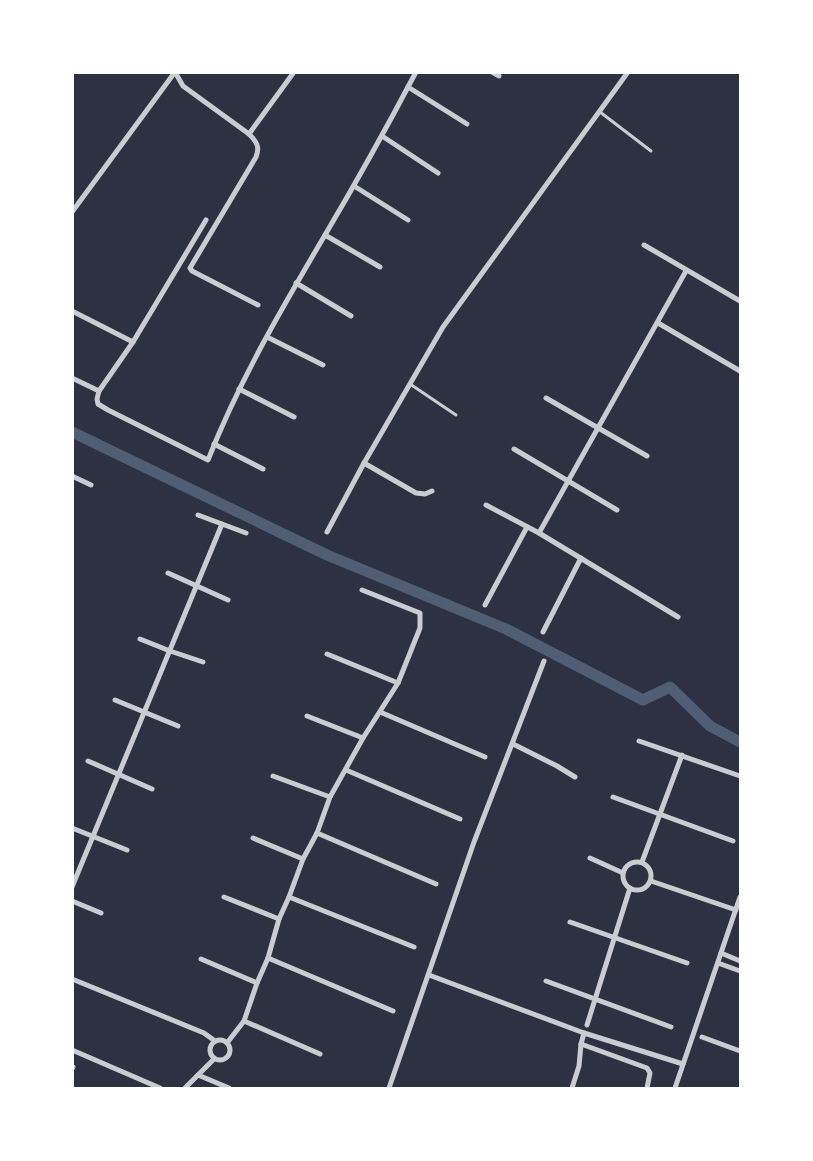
<svg xmlns="http://www.w3.org/2000/svg" width="813" height="1161" font-family="Barlow,sans-serif">
<style>
.lines{fill:none;stroke-linecap:round;stroke-linejoin:round}
.canal{stroke:#4f5d75;stroke-width:11}
.service{stroke:#caccd0;stroke-width:3}
.minor{stroke:#caccd0;stroke-width:5}
</style>
<rect width="100%" height="100%" fill="#2d3142"/>
<g class="lines">
<!-- canal -->
<path class="canal" d="M72,432L327,555L506,629L643,700L670,687L710,726L740,742"/>
<!-- service -->
<g class="service">
<path d="M600,112L651,151"/>
<path d="M410,384L456,415"/>
</g>
<!-- minor -->
<g class="minor">
<path d="M492,72L499,76"/>
<path d="M408,87L467,124"/>
<path d="M249,134L294,72"/>
<path d="M382,136L438,173"/>
<path d="M354,186L408,220"/>
<path d="M72,212L175,72L183,86L249,134C257,142 260,147 256,157L190,268L192,271L258,305"/>
<path d="M206,220L133,342L99,391L97,399L98,404L108,410L208,460C239,381 282,308 325,235C357,181 387,127 416,72"/>
<path d="M325,235L380,267"/>
<path d="M644,245L740,301"/>
<path d="M296,283L351,316"/>
<path d="M72,311L133,342"/>
<path d="M658,323L740,371"/>
<path d="M267,337L323,365"/>
<path d="M72,378L99,391"/>
<path d="M239,389L294,417"/>
<path d="M546,398L647,456"/>
<path d="M214,444L263,469"/>
<path d="M514,449L617,510"/>
<path d="M364,463L416,493L425,494L432,491"/>
<path d="M72,476L91,485"/>
<path d="M486,505L539,533L678,617"/>
<path d="M198,515L222,524"/>
<path d="M327,532L364,463L443,327L628,72"/>
<path d="M539,533L686,271"/>
<path d="M168,573L228,600"/>
<path d="M362,590L420,613V628L398,683L363,738L330,797L317,833L303,859L289,897L414,947"/>
<path d="M485,605L527,527"/>
<path d="M543,632L581,558"/>
<path d="M140,639L170,651L203,662"/>
<path d="M327,654L398,683"/>
<path d="M115,700L178,726"/>
<path d="M380,712L485,757"/>
<path d="M307,716L363,738"/>
<path d="M639,741L740,776"/>
<path d="M513,744L557,766L575,777"/>
<path d="M88,761L152,789"/>
<path d="M346,770L460,819"/>
<path d="M273,776L330,797"/>
<path d="M613,797L733,841"/>
<path d="M72,828L127,850"/>
<path d="M317,833L436,884"/>
<path d="M253,838L303,859"/>
<path d="M590,858L623,873"/>
<path d="M642,862L682,755"/>
<circle cx="637" cy="876" r="14"/>
<path d="M651,881L736,910"/>
<path d="M72,887L222,524L246,533"/>
<path d="M224,897L279,919"/>
<path d="M72,901L101,913"/>
<path d="M570,922L687,963"/>
<path d="M721,953L740,961"/>
<path d="M268,958L393,1011"/>
<path d="M201,959L257,983"/>
<path d="M718,963L740,971"/>
<path d="M429,975L584,1033L683,1064"/>
<path d="M72,979L204,1033L215,1041"/>
<path d="M546,981L671,1027"/>
<path d="M244,1021L320,1054"/>
<path d="M587,1025L630,888"/>
<path d="M702,1037L740,1051"/>
<circle cx="220" cy="1050" r="10"/>
<path d="M227,1043L244,1021L257,983L268,958L279,919L289,897"/>
<path d="M581,1044L647,1068L650,1073L647,1088"/>
<path d="M72,1050L160,1088"/>
<path d="M72,1069L73,1067"/>
<path d="M198,1075L229,1088"/>
<path d="M185,1088L214,1059"/>
<path d="M389,1088L474,842L544,661"/>
<path d="M572,1088L579,1066L581,1044L584,1033"/>
<path d="M675,1088L740,897"/>
</g>
</g>
<!-- border -->
<rect width="813" height="1161" fill="none" stroke="#ffffff" stroke-width="148"/>
</svg>
